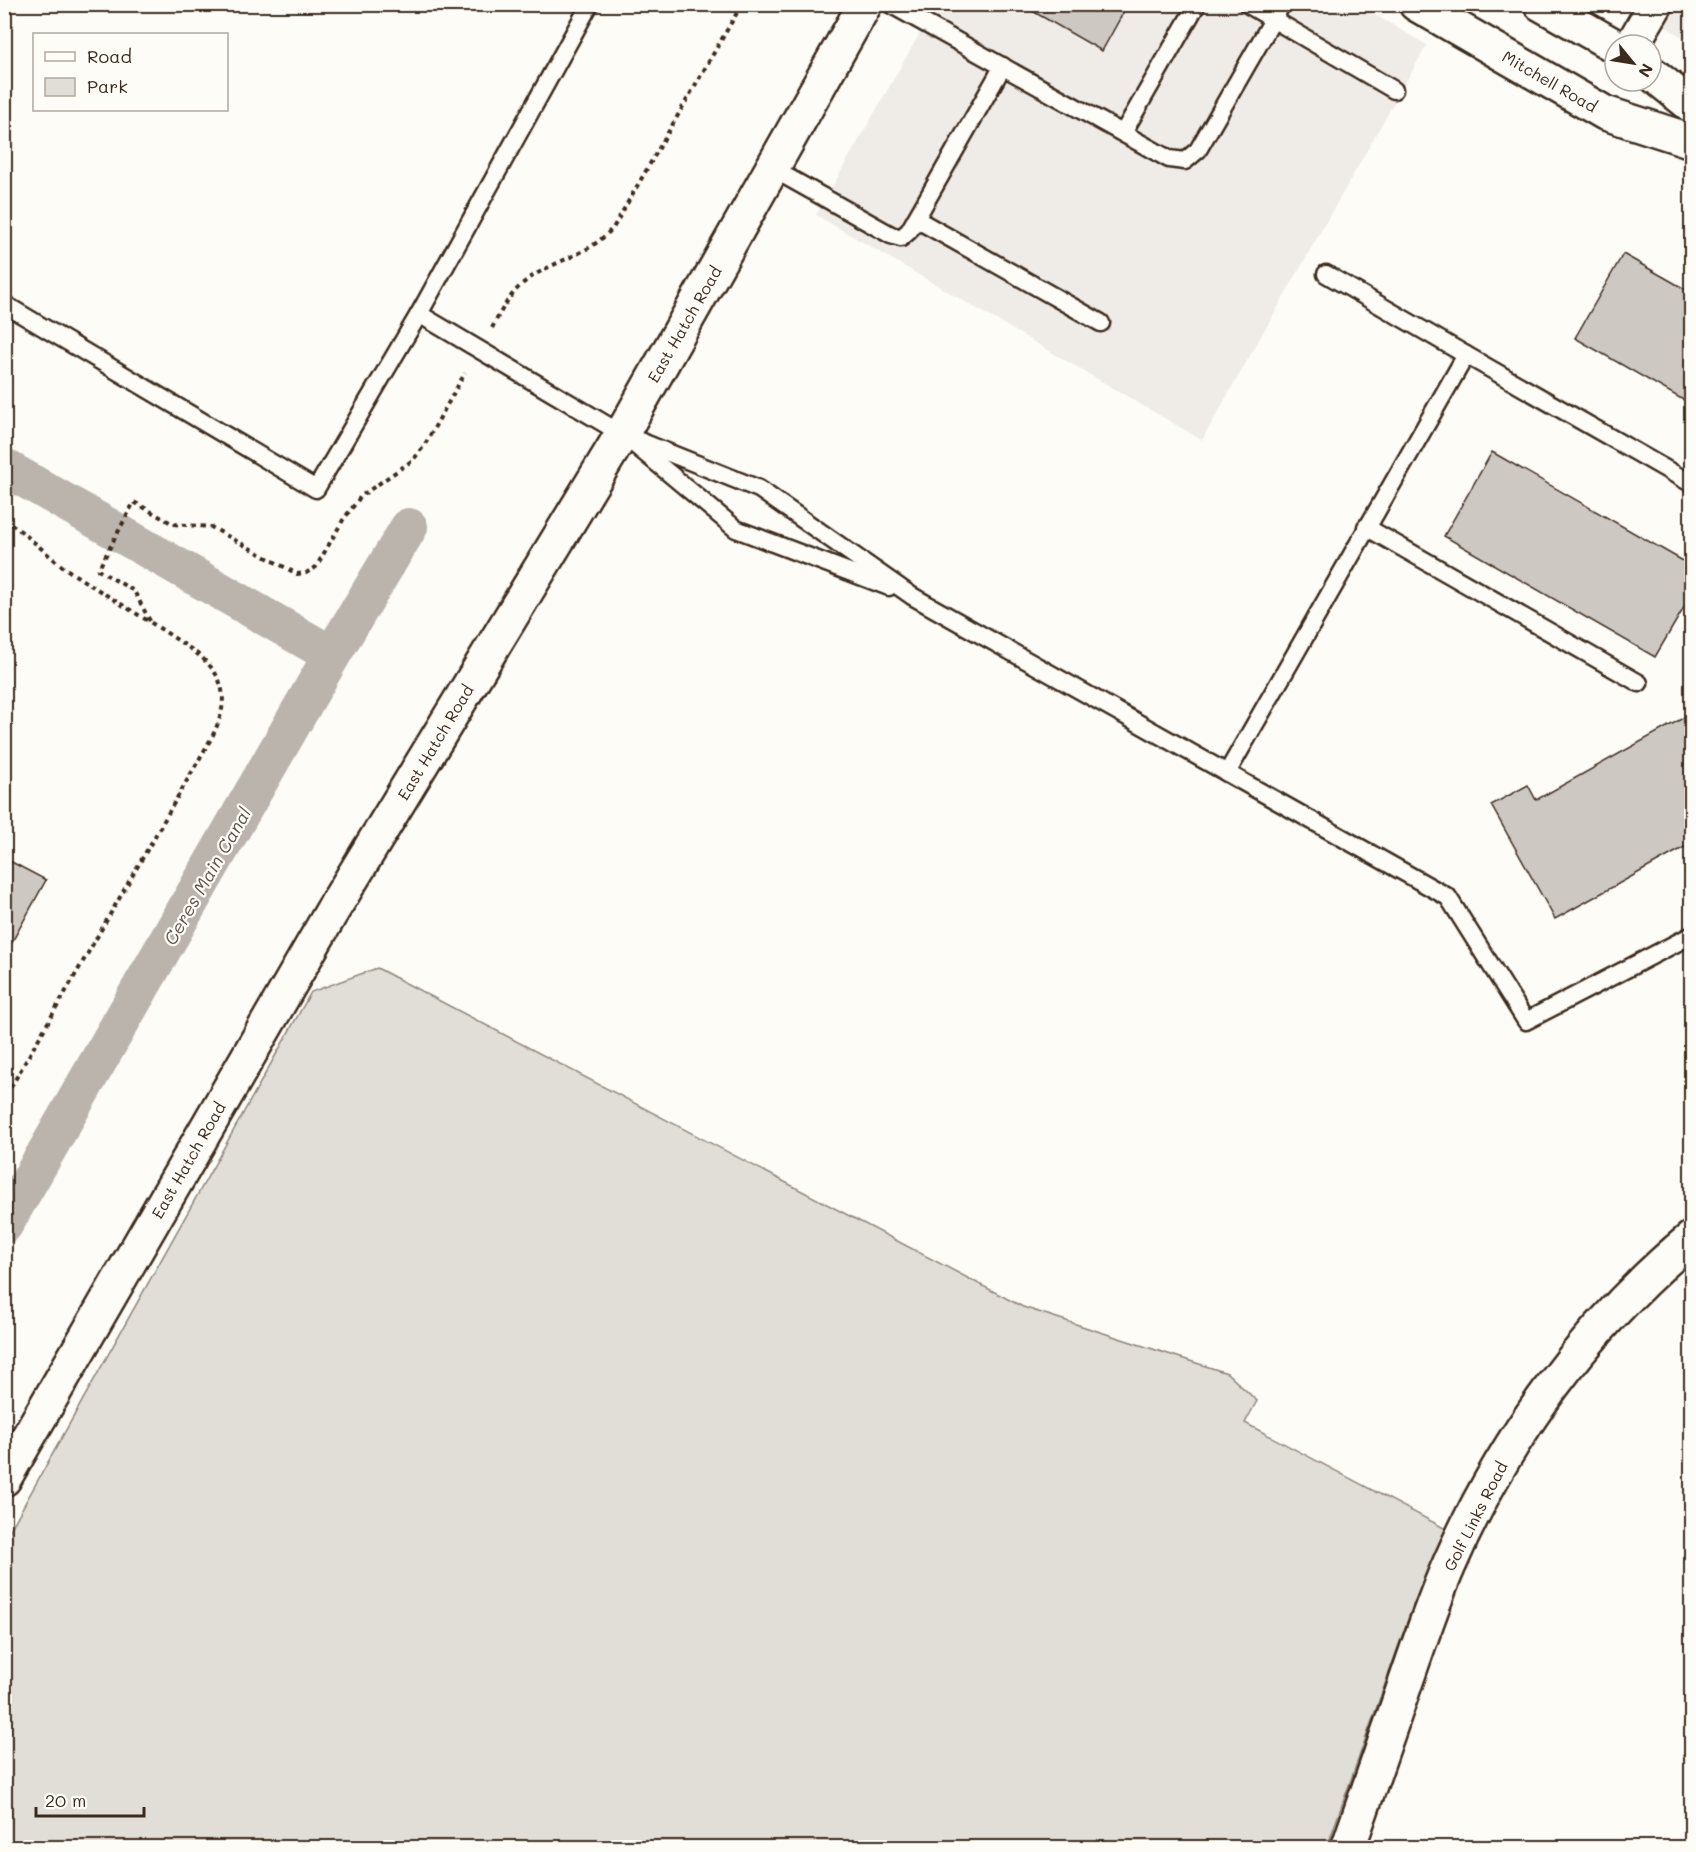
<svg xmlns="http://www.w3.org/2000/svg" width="1696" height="1852" font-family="Mali,sans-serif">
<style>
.built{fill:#efece7}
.green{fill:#e1ded7;stroke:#8e847a;stroke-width:1.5}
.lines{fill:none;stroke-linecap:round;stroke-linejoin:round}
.canal{stroke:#bbb4ad;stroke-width:38}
.building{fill:#cdc8c2;stroke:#3b2a1e;stroke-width:1.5}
.service-casing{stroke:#3b2a1e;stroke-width:21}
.minor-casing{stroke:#3b2a1e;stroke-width:38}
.secondary-casing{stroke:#3b2a1e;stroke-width:38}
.primary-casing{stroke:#3b2a1e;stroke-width:38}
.path{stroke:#3b2a1e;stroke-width:4;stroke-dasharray:4.5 4.5;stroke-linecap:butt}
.service{stroke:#fdfcf7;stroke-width:16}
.minor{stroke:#fdfcf7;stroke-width:33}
.secondary{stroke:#fdfcf7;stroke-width:33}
.primary{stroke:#fdfcf7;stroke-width:33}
.labels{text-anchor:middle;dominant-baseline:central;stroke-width:4.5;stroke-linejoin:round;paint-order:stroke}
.street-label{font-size:16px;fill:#3b2a1e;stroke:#fdfcf7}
.water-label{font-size:18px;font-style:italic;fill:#615349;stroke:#fdfcf7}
</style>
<rect width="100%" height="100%" fill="#fdfcf7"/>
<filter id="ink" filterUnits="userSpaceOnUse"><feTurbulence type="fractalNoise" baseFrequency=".0167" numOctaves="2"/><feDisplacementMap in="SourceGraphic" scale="12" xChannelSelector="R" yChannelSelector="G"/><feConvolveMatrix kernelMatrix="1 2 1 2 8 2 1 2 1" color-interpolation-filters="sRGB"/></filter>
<g filter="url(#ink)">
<!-- built -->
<g class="built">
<path d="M936,5H1358L1427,45L1202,440L816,215Z"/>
<path d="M1629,5H1691V42Z"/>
</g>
<!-- green -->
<path class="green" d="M377,968L1023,1307L1227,1373L1257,1401L1245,1423L1448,1530L1436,1553L1412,1608L1327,1847L5,1848V1539L311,992Z"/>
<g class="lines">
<!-- canal -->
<g class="canal">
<path d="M4,467L332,655"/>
<path d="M4,1225L332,655L409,527"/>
</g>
</g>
<!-- building -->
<g class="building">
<path d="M1020,4H1128L1102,51Z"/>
<path d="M1623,254L1692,293V405L1575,338Z"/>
<path d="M1492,452L1692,566V594L1655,657L1444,536Z"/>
<path d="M1692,713V843L1555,919L1491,805L1528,785L1536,800Z"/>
<path d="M4,858L46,880L12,942L4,938Z"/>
</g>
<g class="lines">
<defs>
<g id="service">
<path d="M590,4L419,314L622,434L736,529L889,587"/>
<path d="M890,4L1169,159L1185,161L1198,150L1282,4"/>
<path d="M1247,4L1394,90"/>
<path d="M1123,133L1197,4"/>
<path d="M773,169L891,235L901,238L909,231L1003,66"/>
<path d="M916,219L1101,323"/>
<path d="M1326,274L1466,355"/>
<path d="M4,304L316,489L419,314"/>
<path d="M622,434L759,489L912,596L1448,897L1526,1021L1692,935"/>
<path d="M1366,527L1639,683"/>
<path d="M1227,773L1466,355L1692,484"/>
</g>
<g id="minor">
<path d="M1632,45L1656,4"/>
<path d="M1348,1848C1366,1796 1384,1744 1402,1693C1417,1650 1431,1606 1449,1565C1503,1440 1587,1325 1692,1238"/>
</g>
<g id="secondary">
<path d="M1416,4L1605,113L1692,141"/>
<path d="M1541,4L1615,46"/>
<path d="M1651,73L1692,106"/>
</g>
<path id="primary" d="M4,1479L331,913L622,434L865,4"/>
</defs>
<!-- service casing -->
<use href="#service" class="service-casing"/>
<!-- minor casing -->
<use href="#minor" class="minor-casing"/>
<!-- secondary casing -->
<use href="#secondary" class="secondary-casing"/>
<!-- primary casing -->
<use href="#primary" class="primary-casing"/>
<!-- path -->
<g class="path">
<path d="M492,328C500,313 508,297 521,285C539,269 562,262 583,251C595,245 604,237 613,228L742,4"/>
<path d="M4,519C29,535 48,557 72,573C105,595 140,615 173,637C189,648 207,658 217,676C228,697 222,716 212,737L4,1099"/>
<path d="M150,621L134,591L98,570L134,502L173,524L211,527L297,574L306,573L316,567L343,520L361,496L413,460L424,446L465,373"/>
</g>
<!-- service -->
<use href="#service" class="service"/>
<!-- minor -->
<use href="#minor" class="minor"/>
<!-- secondary -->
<use href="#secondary" class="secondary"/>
<!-- primary -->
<use href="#primary" class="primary"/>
</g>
</g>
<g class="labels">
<!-- street labels -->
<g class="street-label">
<text transform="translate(1550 81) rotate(30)">Mitchell Road</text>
<text transform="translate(684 324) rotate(-60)">East Hatch Road</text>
<text transform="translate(435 742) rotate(-59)">East Hatch Road</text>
<text transform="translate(188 1160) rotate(-60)">East Hatch Road</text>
<text transform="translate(1475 1516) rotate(-63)">Golf Links Road</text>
</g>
<!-- water labels -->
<g class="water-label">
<text transform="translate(207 876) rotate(-60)">Ceres Main Canal</text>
</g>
</g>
<!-- margin -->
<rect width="1696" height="1852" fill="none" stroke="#fdfcf7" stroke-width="24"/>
<rect x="12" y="12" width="1672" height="1828" fill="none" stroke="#3b2a1e" stroke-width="2" filter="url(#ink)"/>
<!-- legend -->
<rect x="33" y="33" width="195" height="78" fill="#fdfcf7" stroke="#afa8a0" stroke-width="1.5"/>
<rect x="45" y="52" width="30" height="9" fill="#fdfcf7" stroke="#afa8a0" stroke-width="1.5"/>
<text x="87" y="63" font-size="18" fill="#3b2a1e">Road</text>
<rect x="45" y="78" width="30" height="18" fill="#e1ded7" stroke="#afa8a0" stroke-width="1.5"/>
<text x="87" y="93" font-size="18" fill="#3b2a1e">Park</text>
<!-- north arrow -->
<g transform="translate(1633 63) rotate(120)"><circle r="28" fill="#fdfcf7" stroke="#afa8a0" stroke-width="1.5"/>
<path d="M0-4.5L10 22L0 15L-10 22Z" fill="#3b2a1e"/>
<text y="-9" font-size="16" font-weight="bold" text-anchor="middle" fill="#3b2a1e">N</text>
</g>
<!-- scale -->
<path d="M36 1807v9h108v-9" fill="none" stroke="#3b2a1e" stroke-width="3"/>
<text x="45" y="1807" font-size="18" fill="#3b2a1e" stroke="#fdfcf7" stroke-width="4.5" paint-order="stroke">20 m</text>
</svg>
